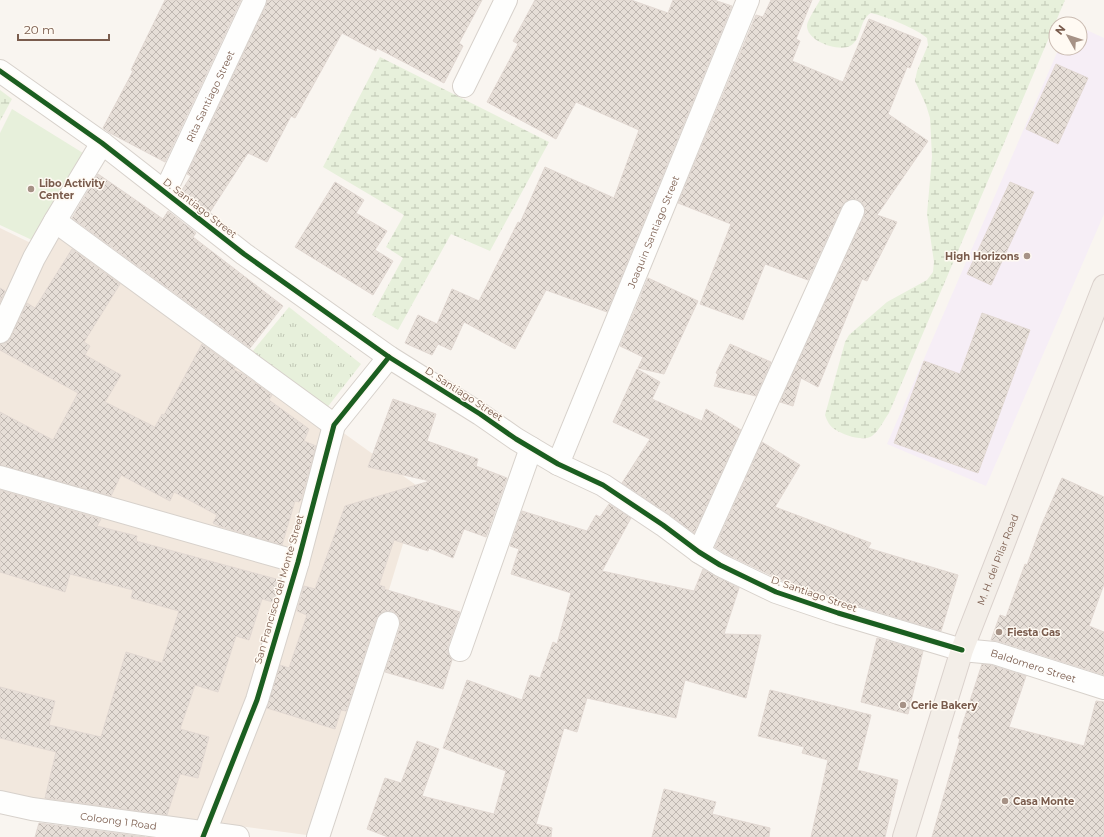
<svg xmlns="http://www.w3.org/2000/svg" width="1104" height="837" font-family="Montserrat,sans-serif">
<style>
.residential{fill:#f2e8de}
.education{fill:#f6eef6}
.grass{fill:url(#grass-tufts)}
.wetland{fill:url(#wetland-marsh)}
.green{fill:#e7f0db}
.building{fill:url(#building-cross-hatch);stroke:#e2d8d2}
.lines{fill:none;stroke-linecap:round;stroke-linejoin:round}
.minor-casing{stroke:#d7d1cb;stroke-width:24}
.major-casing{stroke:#dad1cc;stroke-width:24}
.minor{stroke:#fefefd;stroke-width:22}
.major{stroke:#f3eee8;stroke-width:22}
.cycleway-casing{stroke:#fffaf3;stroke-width:8}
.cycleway{stroke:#1b5e20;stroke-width:5}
.poi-dot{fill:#a69286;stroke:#fffaf3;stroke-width:1.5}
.labels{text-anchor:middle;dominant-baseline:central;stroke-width:3;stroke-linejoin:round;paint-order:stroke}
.street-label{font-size:10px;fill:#7a5c4d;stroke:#fffaf3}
.poi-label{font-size:10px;font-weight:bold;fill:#7a5c4d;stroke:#fffaf3;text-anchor:start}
</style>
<defs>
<pattern id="grass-tufts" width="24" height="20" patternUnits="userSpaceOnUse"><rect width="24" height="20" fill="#e7f0db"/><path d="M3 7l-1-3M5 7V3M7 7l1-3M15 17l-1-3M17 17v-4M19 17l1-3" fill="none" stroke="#c0c6b4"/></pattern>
<pattern id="wetland-marsh" width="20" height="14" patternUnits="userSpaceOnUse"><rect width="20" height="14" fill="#e7f0db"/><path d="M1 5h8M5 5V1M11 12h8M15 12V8" fill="none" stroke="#c0c6b4"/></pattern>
<pattern id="building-cross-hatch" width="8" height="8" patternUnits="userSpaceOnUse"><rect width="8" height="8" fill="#e6ded7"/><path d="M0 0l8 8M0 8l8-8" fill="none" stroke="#bfb7b1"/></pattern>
</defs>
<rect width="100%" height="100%" fill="#f9f5f0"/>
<!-- residential -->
<path class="residential" d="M0,228L43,249L60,229L420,488L314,836L22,797L0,793Z"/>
<!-- education -->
<path class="education" d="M1080,27L1104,38V214L986,486L887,444L1059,48H1080Z"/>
<!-- grass -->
<path class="grass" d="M289,307L361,364L326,409L252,352Z"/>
<!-- wetland -->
<g class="wetland">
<path d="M820,0H1065L889,413C884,420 879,431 872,436C863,442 844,435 836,430C830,427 827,421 825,415L845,342L849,335L887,302L927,280L933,272L934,262L927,214L932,157L930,118L926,105L915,81L917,71L928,45L927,38C917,29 885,16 871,13C859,19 862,40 850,46C838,52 806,41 807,25C808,19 817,6 820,0Z"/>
<path d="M380,57L549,142L490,251L451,234L398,330L372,315L403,258L386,247L404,215L323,167Z"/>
<path d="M0,90L12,99L0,121Z"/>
</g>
<!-- green -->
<path class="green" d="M12,109L83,153L32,240L0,225V133Z"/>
<!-- building -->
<g class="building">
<path d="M165,0H241L165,162L110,133L103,128L133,71L131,70Z"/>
<path d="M267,0H482L459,43L463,46L444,83L377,48L376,51L342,33L295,118L291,116L267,162L248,153L210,212L182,190L191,176L187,174L266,5Z"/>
<path d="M535,0H631L668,13L673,0H714L732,6L607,312L546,290L515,349L464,322L451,350L438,344L432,355L405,343L418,315L437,324L452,289L479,301L518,222L520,223L545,167L614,198L639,130L576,102L556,139L487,102L518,44L513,41Z"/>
<path d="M771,0H812L796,39L800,41L792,61L843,82L869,19L921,40L910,68L907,67L888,114L928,141L877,215L897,222L867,281L862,279L818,387L801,378L793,406L780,402L864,216L865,210L863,204L858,200L852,199L846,201L842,206L808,280L765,264L743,320L700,304L731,224L678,203L756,15L763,17Z"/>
<path d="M1056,64L1088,78L1058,144L1026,129Z"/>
<path d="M98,174L163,219L168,211L196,233L193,237L283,306L250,348L72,218Z"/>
<path d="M335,182L364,200L356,213L387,231L375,250L393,261L373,295L295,247Z"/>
<path d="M1010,182L1034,192L991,285L967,274Z"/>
<path d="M72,249L120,284L84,342L90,346L85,355L121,375L105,402L155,427L162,414L164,415L202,344L235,368L234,370L243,374L272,395L269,400L309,429L304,441L316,446L301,500L299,502L295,501L282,545L219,526L213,523L217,515L174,492L170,501L121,475L111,496L0,465V412L53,440L78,393L0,350V344L7,342L11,337L27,303L35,308Z"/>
<path d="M648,278L698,301L664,374L638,368L643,357L620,346Z"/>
<path d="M0,288L5,291L0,302Z"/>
<path d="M982,313L1030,330L978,473L894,443L924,361L960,374Z"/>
<path d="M730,344L771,362L756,396L714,386L718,374L716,373Z"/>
<path d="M637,369L660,382L652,399L702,421L706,409L741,430L694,533L670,515L622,483L650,439L613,422Z"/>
<path d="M393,399L436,414L427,441L478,459L476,466L507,478L486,537L464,529L453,558L429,548L428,551L394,540L379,585L385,587L384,589L460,612L448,646V653L452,660L443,689L385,672L400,627V621L397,614L392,611H385L379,614L376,619L346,711L341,710L335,729L267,708L280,665L289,668L307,615L297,611L304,586L315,589L345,506L430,481L368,467Z"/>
<path d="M762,442L800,465L775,507L871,543L868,548L958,575L941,631L842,601L781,580L726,554L715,547Z"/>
<path d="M1062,478L1104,497V584L1089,626L1104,632V675L998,641L991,640L1000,615L1006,617L1025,564L1027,565L1041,526Z"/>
<path d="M0,490L101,519L97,526L137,536L136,541L280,580L273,602L262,599L249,640L236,636L218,692L195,685L180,729L209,737L198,778L180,774L167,815L45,798L56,752L0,738V687L55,701L49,725L101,737L126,652L162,663L179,611L131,598L133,590L70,574L65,592L0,572Z"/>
<path d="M609,504L631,518L602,571L694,591L703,569L739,588L724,634L761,635L746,698L685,680L676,718L587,698L577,732L564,728L536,824L552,828L551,837H388L367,829L385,778L401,783L417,741L439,749L422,796L494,814L506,771L443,748L467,680L522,700L530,675L540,678L553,642L557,644L571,593L511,574L519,549L510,546L522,511L587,531L596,515L600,517Z"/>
<path d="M877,638L923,651L908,714L861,702Z"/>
<path d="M982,664L991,665L1026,676L1009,727L1084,746L1096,701L1104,702V837H932L960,739L958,738Z"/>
<path d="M770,690L871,715L857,770L898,780L885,837H811L828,760L802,753L804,747L758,736Z"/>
<path d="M664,789L716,802L712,814L770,828L769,837H652Z"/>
<path d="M39,823L145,837H35Z"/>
</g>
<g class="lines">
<defs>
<g id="minor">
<path id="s1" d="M0,71L102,143L244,254L389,357L480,414L516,439L558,464L603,485L663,525L699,552L720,565L776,592L838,613L962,650L994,653L1104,688"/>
<path d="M464,86L506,0"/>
<path id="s2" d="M165,192L255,0"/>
<path d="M55,221L334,425"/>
<path d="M0,332L34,258L55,221L102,143"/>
<path id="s3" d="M558,464L748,0"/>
<path d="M0,477L298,562"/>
<path d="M699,552L853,211"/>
<path d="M460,650L531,448"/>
<path id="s4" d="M0,802L32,809L238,837"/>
<path d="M203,837L257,700L298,562L334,425L389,357"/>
<path d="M318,837L388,623"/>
</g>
<g id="major">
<path id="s5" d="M904,837L962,650L1104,286"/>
</g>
</defs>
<!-- minor casing -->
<use href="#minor" class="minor-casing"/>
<!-- major casing -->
<use href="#major" class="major-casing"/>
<!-- minor -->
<use href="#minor" class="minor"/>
<!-- major -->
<use href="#major" class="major"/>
<defs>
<g id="cycleway">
<path d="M0,71L102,143L244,254L389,357L480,414L516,439L558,464L603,485L663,525L699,552L720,565L776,592L838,613L962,650"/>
<path d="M203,837L257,700L298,562L334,425L389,357"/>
</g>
</defs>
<!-- cycleway casing -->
<use href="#cycleway" class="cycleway-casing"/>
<!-- cycleway -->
<use href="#cycleway" class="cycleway"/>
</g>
<!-- markers -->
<g class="poi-dot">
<circle cx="31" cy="189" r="4"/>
<circle cx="1027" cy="256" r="4"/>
<circle cx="999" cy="632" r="4"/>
<circle cx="903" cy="705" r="4"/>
<circle cx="1005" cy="801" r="4"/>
</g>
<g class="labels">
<!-- street labels -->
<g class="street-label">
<text stroke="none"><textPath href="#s2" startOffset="106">Rita Santiago Street</textPath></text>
<text transform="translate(200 208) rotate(38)">D. Santiago Street</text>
<text stroke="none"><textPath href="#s3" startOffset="251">Joaquin Santiago Street</textPath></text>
<text transform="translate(464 394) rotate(33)">D. Santiago Street</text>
<text stroke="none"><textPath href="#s5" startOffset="293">M. H. del Pilar Road</textPath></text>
<text transform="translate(279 589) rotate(-74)">San Francisco del Monte Street</text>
<text transform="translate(814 594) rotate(19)">D. Santiago Street</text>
<text stroke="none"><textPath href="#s1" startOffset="1205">Baldomero Street</textPath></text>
<text stroke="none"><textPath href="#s4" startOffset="120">Coloong 1 Road</textPath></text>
</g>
<!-- poi labels -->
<g class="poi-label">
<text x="39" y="183">Libo Activity<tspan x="39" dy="12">Center</tspan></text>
<text x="1019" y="256" text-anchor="end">High Horizons</text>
<text x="1007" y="632">Fiesta Gas</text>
<text x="911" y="705">Cerie Bakery</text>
<text x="1013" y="801">Casa Monte</text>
</g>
</g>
<!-- north arrow -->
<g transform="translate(1068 36) rotate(309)"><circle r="19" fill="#fffaf3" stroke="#cabbb1"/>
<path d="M0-3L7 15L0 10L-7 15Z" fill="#a69286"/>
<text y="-6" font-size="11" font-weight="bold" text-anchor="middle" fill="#7a5c4d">N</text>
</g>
<!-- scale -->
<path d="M18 34v6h91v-6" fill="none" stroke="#7a5c4d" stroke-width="2"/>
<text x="24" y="34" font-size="12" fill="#7a5c4d" stroke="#fffaf3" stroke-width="3" paint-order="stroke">20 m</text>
</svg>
